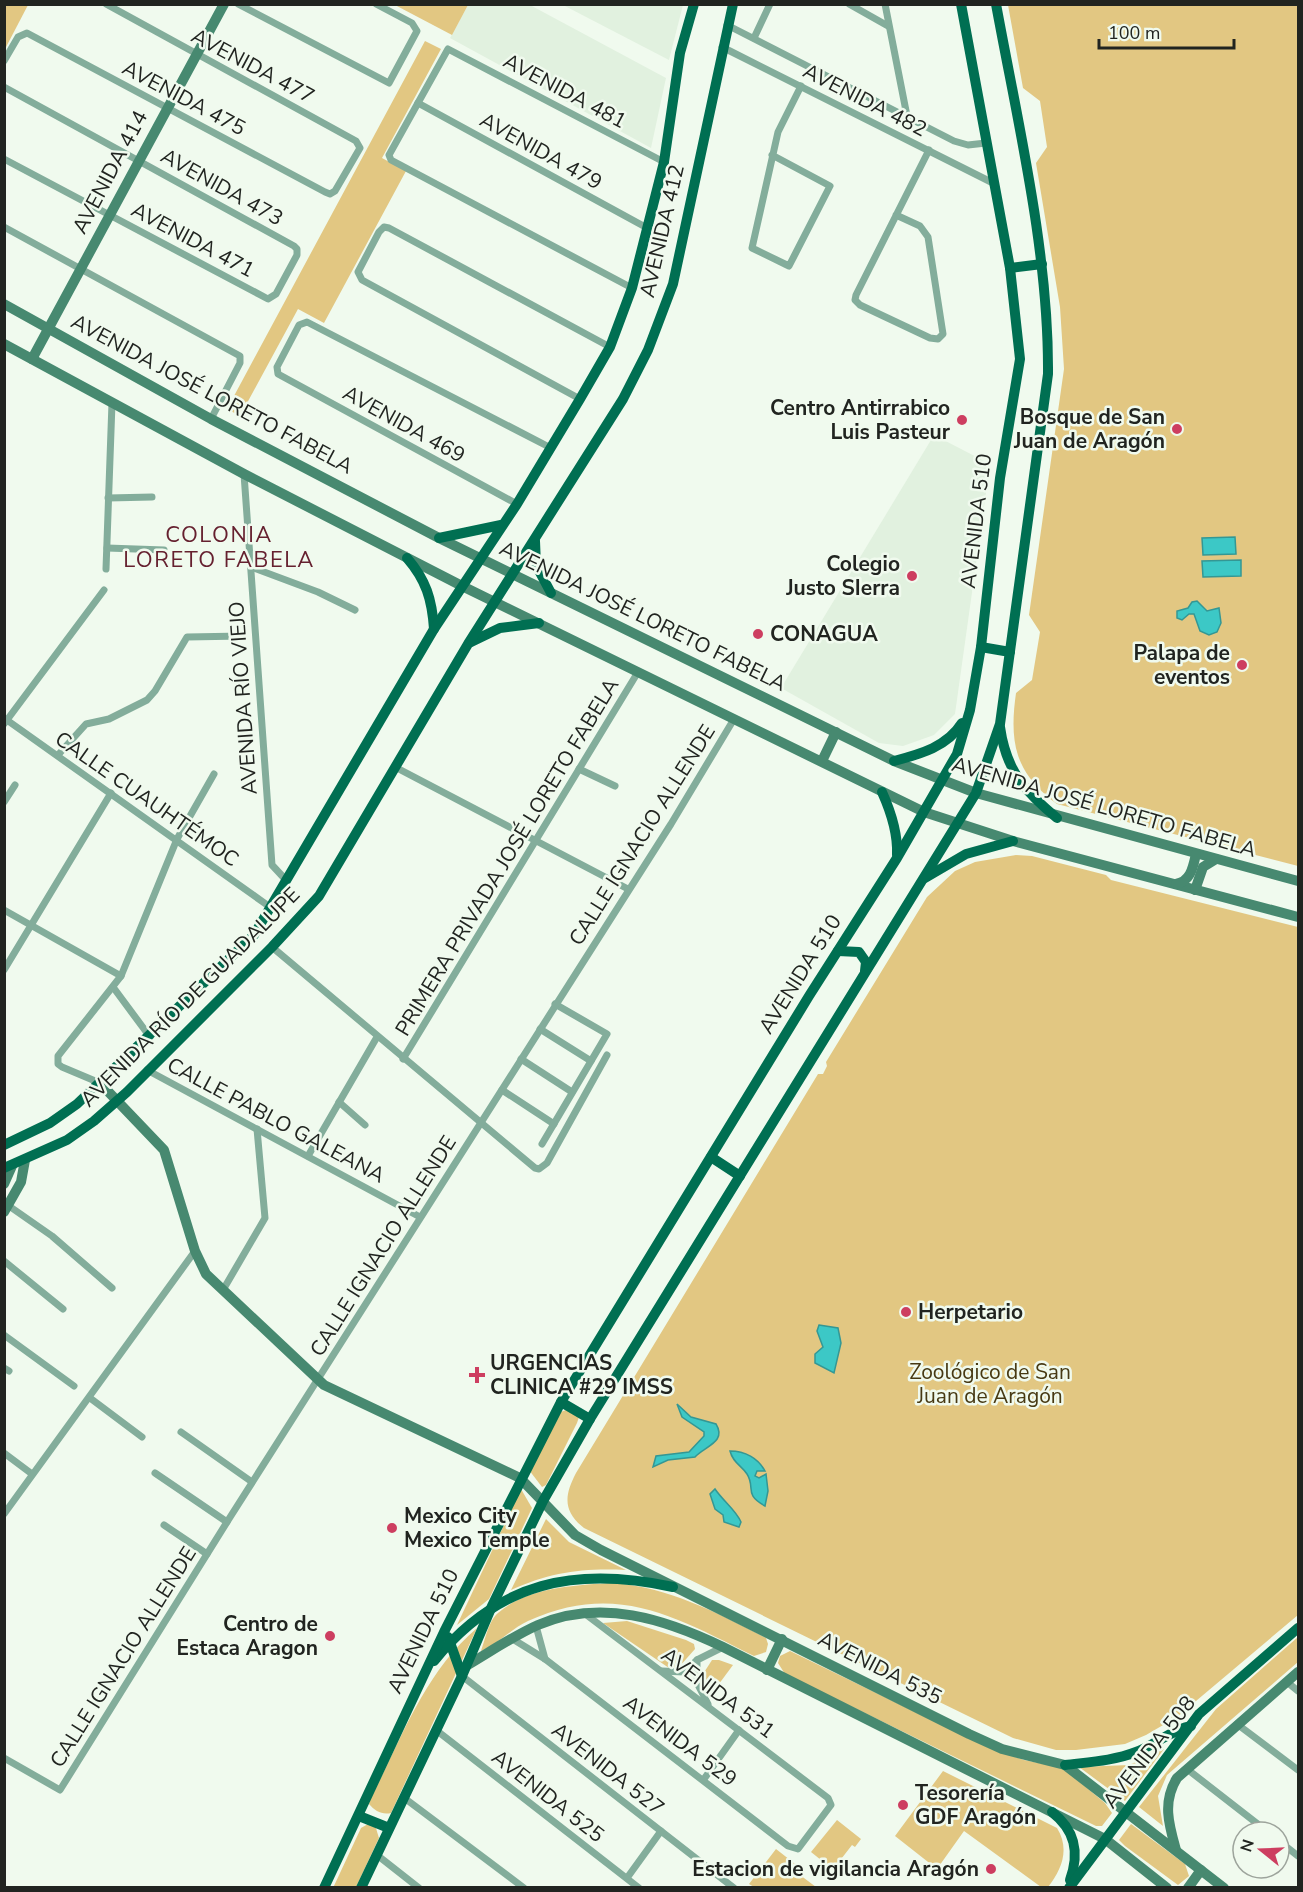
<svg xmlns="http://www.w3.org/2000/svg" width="1303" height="1892" font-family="'Nunito Sans',sans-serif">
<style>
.built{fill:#e1f1df}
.green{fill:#e2c782}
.water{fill:#3cc8c6;stroke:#349794;stroke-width:1.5}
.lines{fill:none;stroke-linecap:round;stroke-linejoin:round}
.street{stroke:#83ad9b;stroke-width:7}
.secondary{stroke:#478970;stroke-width:10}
.primary{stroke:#006f52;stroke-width:10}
.poi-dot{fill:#cd3e60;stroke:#f0faee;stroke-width:2}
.labels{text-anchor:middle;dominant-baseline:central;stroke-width:5;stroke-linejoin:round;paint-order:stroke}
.street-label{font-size:21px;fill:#212420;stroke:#f0faee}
.poi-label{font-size:21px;font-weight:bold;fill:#212420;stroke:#f0faee;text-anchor:end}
.park-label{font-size:21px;fill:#473912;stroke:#f0faee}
.neighbourhood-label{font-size:22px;letter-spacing:1.5px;fill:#65202f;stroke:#f0faee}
</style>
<rect width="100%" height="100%" fill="#f0faee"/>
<!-- built -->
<g class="built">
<path d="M468,5H530L666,78L651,148L450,38Z"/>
<path d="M563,5H683L669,60Z"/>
<path d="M934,435L990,464L955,714L934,735L903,746L879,743L781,688Z"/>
</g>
<!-- green -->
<g class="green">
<path d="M5,4L28,5L5,49L4,5Z"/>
<path d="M395,5H468L452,35Z"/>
<path d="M1008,5H1298V866L1057,804C1015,773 1009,743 1016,693L1032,680L1040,632L1029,615L1064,369L1060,307L1036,163L1047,147L1040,101L1023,88Z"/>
<path d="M425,41L441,49L382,158L406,171L324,323L298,309L240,416L227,409Z"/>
<path d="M1016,855L1032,856L1106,875L1111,880L1298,927V1615L1177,1717L1146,1735L1125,1744L1076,1750H1056L1013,1738L584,1528C563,1511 564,1496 576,1473L818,1074H823L827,1066L826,1062L927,897L955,871L975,862Z"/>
<path d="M566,1410L579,1417L577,1423L546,1485L542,1487L529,1470L558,1413Z"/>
<path d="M521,1489L532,1508L489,1599L457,1625Z"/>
<path d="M546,1519L569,1542L626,1570C582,1568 551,1572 511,1590Z"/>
<path d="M613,1583C668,1587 718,1613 766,1638L768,1644L766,1652L754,1656C675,1617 617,1581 528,1621C511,1629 498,1644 481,1651C485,1640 489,1620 498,1613C527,1587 577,1585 613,1583Z"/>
<path d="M627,1621L686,1640L694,1644L695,1649L679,1667L669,1668L603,1623Z"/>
<path d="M477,1628L391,1813C382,1815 375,1811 369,1804L371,1798C401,1739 425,1672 477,1628Z"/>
<path d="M1298,1637V1662L1167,1775L1158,1796L1163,1826L1139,1807L1216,1709Z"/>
<path d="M790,1651L987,1747L1024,1760L1063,1768L1105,1803L1112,1813L1102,1826H1096L785,1674L778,1663L780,1656Z"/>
<path d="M712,1660H719L733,1665L713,1692L705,1685L703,1674Z"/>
<path d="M1164,1749L1125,1801L1079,1767L1129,1765Z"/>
<path d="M943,1771L1057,1828C1070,1849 1062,1869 1048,1887H1041L964,1831L937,1869L895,1836Z"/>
<path d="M837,1820L861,1839L855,1847L852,1845L838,1863L840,1866L836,1872L811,1852Z"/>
<path d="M368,1824L375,1825L379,1838L356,1887L333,1888L361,1828Z"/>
<path d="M1131,1824L1185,1864L1189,1876L1178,1885L1125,1846L1119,1840Z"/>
<path d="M776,1849L799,1867L796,1872L816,1887H754L749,1884Z"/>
</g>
<!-- water -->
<g class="water">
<path d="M1235,537L1236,554L1203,555L1202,538Z"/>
<path d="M1241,560V576L1203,577L1202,561Z"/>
<path d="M1197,601L1207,611L1219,608L1221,623L1217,632L1209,635L1200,631L1194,614H1189L1182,620L1177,618V611L1188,608L1192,602Z"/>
<path d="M819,1325L838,1328L841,1343L834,1373L815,1363V1354L823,1347L817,1331Z"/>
<path d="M677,1404L691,1417L716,1424C727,1442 705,1446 695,1457L668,1460L653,1467L656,1456L689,1452L704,1436V1432L682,1417Z"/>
<path d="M730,1451C745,1451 758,1458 765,1471H757L755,1476L759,1478L766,1474L768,1491L765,1506C743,1494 756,1488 747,1474C741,1465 733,1463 730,1451Z"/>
<path d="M715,1489C723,1501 736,1510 741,1522L739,1527L724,1522L723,1515L715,1509L710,1494Z"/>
</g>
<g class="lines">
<!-- street -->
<g class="street">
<path d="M238,4L389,83L417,31L412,23L376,4"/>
<path d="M849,4L888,26"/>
<path d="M885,4L907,116"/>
<path d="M727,25L954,141L968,145L986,143"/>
<path d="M754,38L770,4"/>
<path d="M722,47L993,183"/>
<path d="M4,61L18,37L27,33L325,192L330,194L335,191L360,148L356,141L106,4"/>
<path d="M4,87L294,246L297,249V255L276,294L268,299L4,159"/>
<path d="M418,103L649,229"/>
<path d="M772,155L830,186L789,266L752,248L778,132L801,86"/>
<path d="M896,215L920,226L928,237L943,334L938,339L930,338L860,305L855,300L856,295L929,150"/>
<path d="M4,227L240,356V363L211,419"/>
<path d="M632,288L391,160L389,155L448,49L664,162"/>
<path d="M580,399L362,280L358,272L379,232L384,227L389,228L610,347"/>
<path d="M244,474L272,865L285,879"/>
<path d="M108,498L152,497"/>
<path d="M517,504L278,374L277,367L299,325L307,322L551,448"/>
<path d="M107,548L164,550"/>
<path d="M251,567L318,592L355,610"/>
<path d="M106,569L112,403"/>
<path d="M4,718L270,907"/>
<path d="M4,724L104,590"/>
<path d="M58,755L86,724L109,719L147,700L155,691L187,637L243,636"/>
<path d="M395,767L628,889"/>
<path d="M579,769L615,786"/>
<path d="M4,802L15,785"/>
<path d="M4,910L121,976"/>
<path d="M272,947L535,1168L539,1169L547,1163L607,1055"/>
<path d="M4,970L111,793"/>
<path d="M113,987L150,1037"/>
<path d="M540,1029L591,1061"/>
<path d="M403,1059L638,672"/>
<path d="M521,1059L572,1092"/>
<path d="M147,1070L420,1217"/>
<path d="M100,1083L62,1067L58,1064V1056L121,976L177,839L214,774"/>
<path d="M502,1090L554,1124"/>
<path d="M339,1102L365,1125"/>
<path d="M542,1144L607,1034L555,1004"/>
<path d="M308,1156L377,1037"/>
<path d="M9,1206L52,1236L112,1288"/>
<path d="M4,1261L63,1309"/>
<path d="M223,1290L265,1218L257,1129"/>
<path d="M4,1335L74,1386"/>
<path d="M4,1368L9,1371"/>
<path d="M90,1398L142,1437"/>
<path d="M181,1432L252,1482"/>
<path d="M4,1453L32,1474"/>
<path d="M155,1473L227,1522"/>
<path d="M4,1514L195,1251"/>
<path d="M164,1525L207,1554"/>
<path d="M536,1626L545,1659"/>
<path d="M511,1638L545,1659L788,1846L798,1849L831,1805L828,1798L584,1613"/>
<path d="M662,1671L684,1672L697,1660"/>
<path d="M462,1676L734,1888"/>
<path d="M1287,1682L1298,1691"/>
<path d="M708,1704L697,1683V1660L723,1647"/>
<path d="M1237,1724L1298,1770"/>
<path d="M436,1730L639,1888"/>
<path d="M4,1758L60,1790L227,1522L671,824L734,719"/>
<path d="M1187,1769L1268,1832"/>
<path d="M704,1779L739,1730"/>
<path d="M403,1797L524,1888"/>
<path d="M1279,1841L1298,1856"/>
<path d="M377,1855L419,1888"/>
<path d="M627,1878L661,1831"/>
</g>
<!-- secondary -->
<g class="secondary">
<path d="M4,304L211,419L439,538L894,761L976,793L1298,881"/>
<path d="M4,344L244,474L462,586L924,812L1013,841L1298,917"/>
<path d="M32,359L224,4"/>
<path d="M822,761L836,732"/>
<path d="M1176,884C1191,881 1193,867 1196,854"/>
<path d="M1195,890L1203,867L1216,859"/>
<path d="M100,1083L164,1150L195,1251L206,1274L324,1385L520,1478L575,1535L601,1550L969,1734L1002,1749L1065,1765L1224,1888"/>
<path d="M4,1184L12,1166"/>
<path d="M4,1212L21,1182L25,1160"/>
<path d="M466,1666C490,1652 513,1636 538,1625C601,1598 665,1619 723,1647L1105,1839L1167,1888"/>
<path d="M767,1670L782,1639"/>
<path d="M1176,1850C1169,1825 1162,1802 1177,1778L1298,1672"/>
<path d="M1188,1888L1201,1870"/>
</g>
<!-- primary -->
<g class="primary">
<path d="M1010,268L1042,264"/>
<path d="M439,538L501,525"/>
<path d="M535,541L536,565L551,593"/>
<path d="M407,558C426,580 432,599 434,629"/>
<path d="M471,642L500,628L539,623"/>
<path d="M981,647L1010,652"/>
<path d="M1000,727C1006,770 1024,791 1057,818"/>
<path d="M894,761C920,754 947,747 962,723"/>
<path d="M882,792C891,812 898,834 897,855"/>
<path d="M925,878L966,854L1013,841"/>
<path d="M838,951L859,952L866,962L865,971"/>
<path d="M4,1145L50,1123L77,1104L254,935L434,629L517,504L580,399L610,347L632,288L664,162L680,53L694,4"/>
<path d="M711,1157L740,1176"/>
<path d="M4,1168L67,1140L94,1121L127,1092L272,947L319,896L468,644L623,399L648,350L673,284L733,4"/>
<path d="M561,1402L590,1419"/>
<path d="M448,1637L462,1676"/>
<path d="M434,1661C499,1581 576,1566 673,1587"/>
<path d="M1065,1765C1089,1762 1113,1761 1136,1752C1155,1745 1171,1730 1191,1726"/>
<path d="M1052,1812C1075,1830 1080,1852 1070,1880"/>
<path d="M359,1816L389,1828"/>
<path d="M324,1888L444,1632L561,1402L809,996L897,858L957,754L970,710L981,647L1000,478L1020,359L1010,268L961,4"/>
<path d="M361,1888L462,1676L492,1606L543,1501L590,1419L976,793L1000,724L1048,374C1049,253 1018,124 996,4"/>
<path d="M1069,1888L1199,1714L1298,1628"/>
</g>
</g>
<!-- markers -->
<g class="poi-dot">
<circle cx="962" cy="420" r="6"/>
<circle cx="1177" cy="429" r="6"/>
<circle cx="912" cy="576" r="6"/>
<circle cx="758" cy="634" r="6"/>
<circle cx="1242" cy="665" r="6"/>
<circle cx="906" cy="1312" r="6"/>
<path d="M474 1366h6v6h6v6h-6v6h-6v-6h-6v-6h6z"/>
<circle cx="392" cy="1528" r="6"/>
<circle cx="330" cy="1636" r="6"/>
<circle cx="903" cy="1805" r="6"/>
<circle cx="991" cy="1869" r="6"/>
</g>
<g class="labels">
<!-- street labels -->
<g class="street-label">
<text transform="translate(253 66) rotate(28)">AVENIDA 477</text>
<text transform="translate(565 91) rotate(28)">AVENIDA 481</text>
<text transform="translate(184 98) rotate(28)">AVENIDA 475</text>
<text transform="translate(865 100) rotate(27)">AVENIDA 482</text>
<text transform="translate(541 151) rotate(29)">AVENIDA 479</text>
<text transform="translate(110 172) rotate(-62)">AVENIDA 414</text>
<text transform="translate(222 187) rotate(29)">AVENIDA 473</text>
<text transform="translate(662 231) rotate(-77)">AVENIDA 412</text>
<text transform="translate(193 240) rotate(28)">AVENIDA 471</text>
<text transform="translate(212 394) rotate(28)">AVENIDA JOSÉ LORETO FABELA</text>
<text transform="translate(404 424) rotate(29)">AVENIDA 469</text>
<text transform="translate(976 521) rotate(-83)">AVENIDA 510</text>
<text transform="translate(643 616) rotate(26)">AVENIDA JOSÉ LORETO FABELA</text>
<text transform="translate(243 698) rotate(-94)">AVENIDA RÍO VIEJO</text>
<text transform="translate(147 799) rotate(35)">CALLE CUAUHTÉMOC</text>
<text transform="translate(1104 807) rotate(16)">AVENIDA JOSÉ LORETO FABELA</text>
<text transform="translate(642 835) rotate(-58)">CALLE IGNACIO ALLENDE</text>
<text transform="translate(507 857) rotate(-59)">PRIMERA PRIVADA JOSÉ LORETO FABELA</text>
<text transform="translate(800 974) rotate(-58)">AVENIDA 510</text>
<text transform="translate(190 997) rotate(-45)">AVENIDA RÍO DE GUADALUPE</text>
<text transform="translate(276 1120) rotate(28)">CALLE PABLO GALEANA</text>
<text transform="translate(383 1246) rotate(-58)">CALLE IGNACIO ALLENDE</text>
<text transform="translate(423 1631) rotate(-64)">AVENIDA 510</text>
<text transform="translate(123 1657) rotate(-58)">CALLE IGNACIO ALLENDE</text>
<text transform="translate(880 1668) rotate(27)">AVENIDA 535</text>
<text transform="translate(718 1693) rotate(37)">AVENIDA 531</text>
<text transform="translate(680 1741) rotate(37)">AVENIDA 529</text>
<text transform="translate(1149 1752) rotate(-52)">AVENIDA 508</text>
<text transform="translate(608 1769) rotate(38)">AVENIDA 527</text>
<text transform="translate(548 1796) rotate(38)">AVENIDA 525</text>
</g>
<!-- poi labels -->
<g class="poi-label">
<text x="950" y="408">Centro Antirrabico<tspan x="950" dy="24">Luis Pasteur</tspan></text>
<text x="1165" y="417">Bosque de San<tspan x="1165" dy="24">Juan de Aragón</tspan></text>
<text x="900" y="564">Colegio<tspan x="900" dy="24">Justo SIerra</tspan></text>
<text x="770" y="634" text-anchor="start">CONAGUA</text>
<text x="1230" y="653">Palapa de<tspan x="1230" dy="24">eventos</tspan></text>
<text x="918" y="1312" text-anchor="start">Herpetario</text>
<text x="490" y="1363" text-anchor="start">URGENCIAS<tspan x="490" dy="24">CLINICA #29 IMSS</tspan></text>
<text x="404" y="1516" text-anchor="start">Mexico City<tspan x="404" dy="24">Mexico Temple</tspan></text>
<text x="318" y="1624">Centro de<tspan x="318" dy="24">Estaca Aragon</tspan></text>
<text x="915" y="1793" text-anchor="start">Tesorería<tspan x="915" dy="24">GDF Aragón</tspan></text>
<text x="979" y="1869">Estacion de vigilancia Aragón</text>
</g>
<!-- park labels -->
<g class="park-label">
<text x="990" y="1372">Zoológico de San<tspan x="990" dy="24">Juan de Aragón</tspan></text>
</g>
<!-- neighbourhood labels -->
<g class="neighbourhood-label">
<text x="219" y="535">COLONIA<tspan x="219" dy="25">LORETO FABELA</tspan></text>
</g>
</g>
<!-- border -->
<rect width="1303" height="1892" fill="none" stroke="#212420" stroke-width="12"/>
<!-- north arrow -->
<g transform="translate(1261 1850) rotate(288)"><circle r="28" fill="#f0faee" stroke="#9da49c" stroke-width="1.5"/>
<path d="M0-4.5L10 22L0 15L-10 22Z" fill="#cd3e60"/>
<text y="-9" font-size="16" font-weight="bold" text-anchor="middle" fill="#212420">N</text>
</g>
<!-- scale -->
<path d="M1099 39v9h135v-9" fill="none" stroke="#212420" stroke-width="3"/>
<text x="1108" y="39" font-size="18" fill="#212420" stroke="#f0faee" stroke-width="4.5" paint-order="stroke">100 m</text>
</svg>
